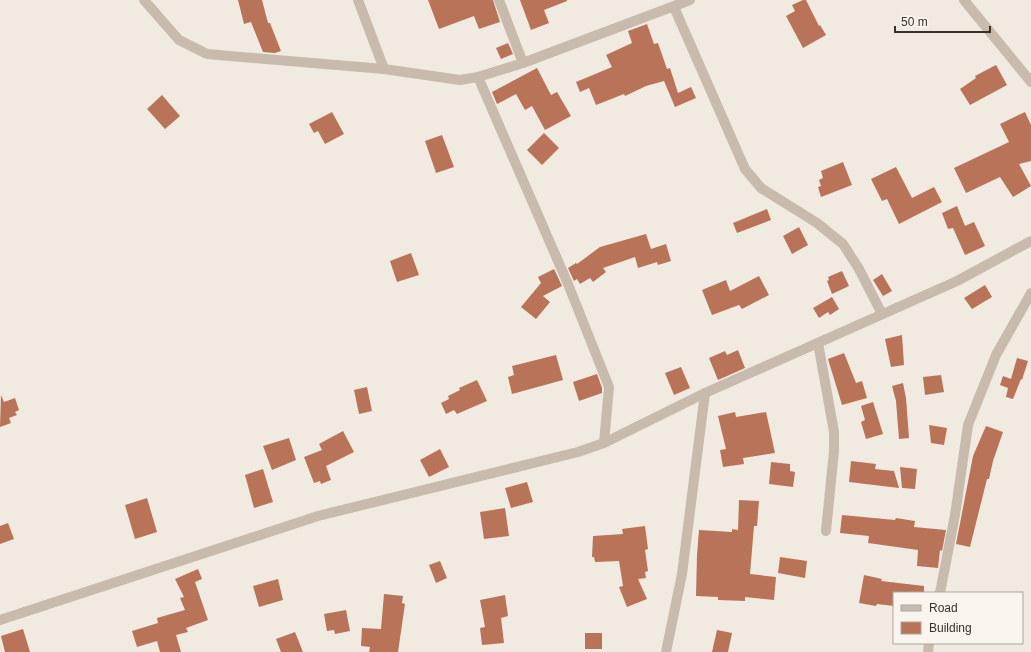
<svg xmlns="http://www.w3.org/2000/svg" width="1031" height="652" font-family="Arial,sans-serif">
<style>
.building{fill:#b87358}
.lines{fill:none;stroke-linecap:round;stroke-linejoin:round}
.street{stroke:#c8bbae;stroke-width:10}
</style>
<rect width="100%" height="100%" fill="#f1eae1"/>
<!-- building -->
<g class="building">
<path d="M238,0H262L268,23H270L281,51L275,53L263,52L251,22L244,24Z"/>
<path d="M428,0H493L500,22L479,29L474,16L439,29Z"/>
<path d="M520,0H567V1L544,10L549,23L531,30Z"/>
<path d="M803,0H806L819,26L820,25L826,35L803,48L786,16L795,11L792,5Z"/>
<path d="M647,24L654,44L658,43L667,69L670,68L678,93L691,87L696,98L675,107L664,81L646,86L625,96L624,94L596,105L589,88L580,92L576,82L612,67L606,55L632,43L628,31Z"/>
<path d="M508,43L513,54L501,59L496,48Z"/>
<path d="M996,65L1007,85L970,105L960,89L976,78L975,76Z"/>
<path d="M537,68L551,95L557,92L571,116L545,130L532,106L525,110L516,94L497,104L492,92Z"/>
<path d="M162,95L180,116L165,129L147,109Z"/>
<path d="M332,112L344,134L325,144L318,131L314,133L309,124Z"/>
<path d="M1025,112L1031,125V161L1019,164L1031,186L1013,197L1000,177L966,193L954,168L1009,142L1000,124Z"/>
<path d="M544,133L559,148L542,165L527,150Z"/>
<path d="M442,135L454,167L436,173L425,141Z"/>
<path d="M843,162L852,185L821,197L818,187L821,186L819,180L823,178L821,171Z"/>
<path d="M896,167L912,198L934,187L942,202L899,224L887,199L882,201L871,179Z"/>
<path d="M957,206L965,226L974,222L985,246L965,255L953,228L948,229L942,213Z"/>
<path d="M767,209L771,220L737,233L733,223Z"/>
<path d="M799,227L808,245L792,254L783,236Z"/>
<path d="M646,234L651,249L666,244L671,261L658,265L657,262L638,268L635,257L603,268L606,272L593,282L590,278L580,284L577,279L574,281L568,268L576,263L577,264L600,247Z"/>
<path d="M411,253L419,275L397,282L390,261Z"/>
<path d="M554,269L562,286L543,296L550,302L536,319L521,307L541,283L538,277Z"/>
<path d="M842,271L849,286L832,294L827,281L829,280L828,277Z"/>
<path d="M882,274L892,291L883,296L873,280Z"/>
<path d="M759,276L769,295L742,309L739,305L712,315L702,290L726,280L730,291Z"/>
<path d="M985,285L992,297L972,309L964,298Z"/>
<path d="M832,297L839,309L830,315L828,312L819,318L813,308Z"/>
<path d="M902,335L904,365L891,367L885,339Z"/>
<path d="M738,350L745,368L718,380L709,358L725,351L727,355Z"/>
<path d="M844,353L856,383L862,381L867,398L842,405L828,359Z"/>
<path d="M556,355L563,380L512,394L508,377L514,375L512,366Z"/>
<path d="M1017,358L1028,361L1022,380L1021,379L1013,399L1006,397L1008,388L1000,385L1003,376L1011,379Z"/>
<path d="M681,367L690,388L674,395L665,373Z"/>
<path d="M597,374L602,388V393L579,401L573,382Z"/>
<path d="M941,375L944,392L925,395L923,377Z"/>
<path d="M477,380L487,401L457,414L454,410L446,414L441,403L449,399L448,396L460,390L459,388Z"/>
<path d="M903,383L906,398L909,438L899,439L896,401L892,386Z"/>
<path d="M367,387L372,411L359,414L354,390Z"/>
<path d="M1,395L4,402L15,398L19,410L15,412L17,415L9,418L11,423L0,427Z"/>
<path d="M873,402L883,434L866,439L861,422L865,420L861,406Z"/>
<path d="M735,412L736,417L766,412L775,453L743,458L744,464L723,467L720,450L726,449L718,416Z"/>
<path d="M929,425L947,428L944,445L931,443Z"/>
<path d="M986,426L1003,432L993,461L989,479H987L970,547L956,544L973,456Z"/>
<path d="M343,431L354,452L326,466L331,480L321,484L320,481L314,483L304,457L322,450L319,444Z"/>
<path d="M289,438L296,460L272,470L263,446Z"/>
<path d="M440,449L449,467L429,477L420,460Z"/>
<path d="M851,461L876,464L875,469L894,471L899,488L849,482Z"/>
<path d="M771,462L790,464V471L795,472L793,487L769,484Z"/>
<path d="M900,467L917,469L915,489L902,488Z"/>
<path d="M263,469L273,502L254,508L245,475Z"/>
<path d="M527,482L533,502L511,508L505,488Z"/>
<path d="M147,498L157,532L135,539L125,505Z"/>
<path d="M739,500L759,501L757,526H754L750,574L776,577L774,600L745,597V601L718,600V597L696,596L697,555L699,530L732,532V529L738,530Z"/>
<path d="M505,508L509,536L484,539L480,512Z"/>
<path d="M842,515L895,520L896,518L915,521L914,527L946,530L942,551L940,550L938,568L917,566L918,550L868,543L869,536L840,533Z"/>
<path d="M8,523L14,539L0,544V526Z"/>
<path d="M645,526L648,549L645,550L648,571L645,572L646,578L638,579L647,599L627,607L619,587L623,586L619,561L595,562L594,557H592L593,536L623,534L622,529Z"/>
<path d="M780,557L807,561L805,578L778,573Z"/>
<path d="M440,561L447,578L436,583L429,565Z"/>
<path d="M198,569L202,579L195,582L208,620L186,628L188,632L176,635L181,652H160L157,641L137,647L132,631L158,623L157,618L185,610L180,598L184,597L175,579Z"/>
<path d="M864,575L882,579L881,581L924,586V593H894V606L877,604L876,606L859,603Z"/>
<path d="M278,579L283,600L259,607L253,586Z"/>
<path d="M384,594L403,596L402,603L405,604L398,652H369L370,647L361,646L362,628L381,629Z"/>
<path d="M505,595L508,616L501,618L504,643L482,645L480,628L485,627L480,600Z"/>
<path d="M346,610L350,631L335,634L334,630L327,631L324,614Z"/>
<path d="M23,629L30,652H5L1,636Z"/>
<path d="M717,630L732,633L728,652H712Z"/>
<path d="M295,632L303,652H281L276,639Z"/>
<rect x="585" y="633" width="17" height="16"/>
</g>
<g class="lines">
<!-- street -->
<g class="street">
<path d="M144,0L179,40L207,54L384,69L460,80L478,77L523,63L690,0"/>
<path d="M358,0L384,69"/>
<path d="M499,0L523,63"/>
<path d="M964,0L1031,82"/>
<path d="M674,7L745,169L761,188L817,223L843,244L859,269L882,314"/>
<path d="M478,77L568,284L609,387L604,443"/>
<path d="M818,343L834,432V451L826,531"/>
<path d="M940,593L955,515L968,425L996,355L1031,293"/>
<path d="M0,620L318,516L578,452L604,443L705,393L957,281L1031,241"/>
<path d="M666,652L682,574L705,393"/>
<path d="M928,652L929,643"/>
</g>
</g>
<!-- legend -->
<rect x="893" y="592" width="130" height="52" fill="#f9f4ed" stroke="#aba69f"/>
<rect x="901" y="605" width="20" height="6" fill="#c8bbae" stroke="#aba69f"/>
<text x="929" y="612" font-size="12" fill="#37302b">Road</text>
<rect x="901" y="622" width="20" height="12" fill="#b87358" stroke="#aba69f"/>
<text x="929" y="632" font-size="12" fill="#37302b">Building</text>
<!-- scale -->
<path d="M895 26v6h95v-6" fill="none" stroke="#37302b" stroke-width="2"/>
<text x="901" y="26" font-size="12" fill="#37302b" stroke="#f9f4ed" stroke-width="3" paint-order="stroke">50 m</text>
</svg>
